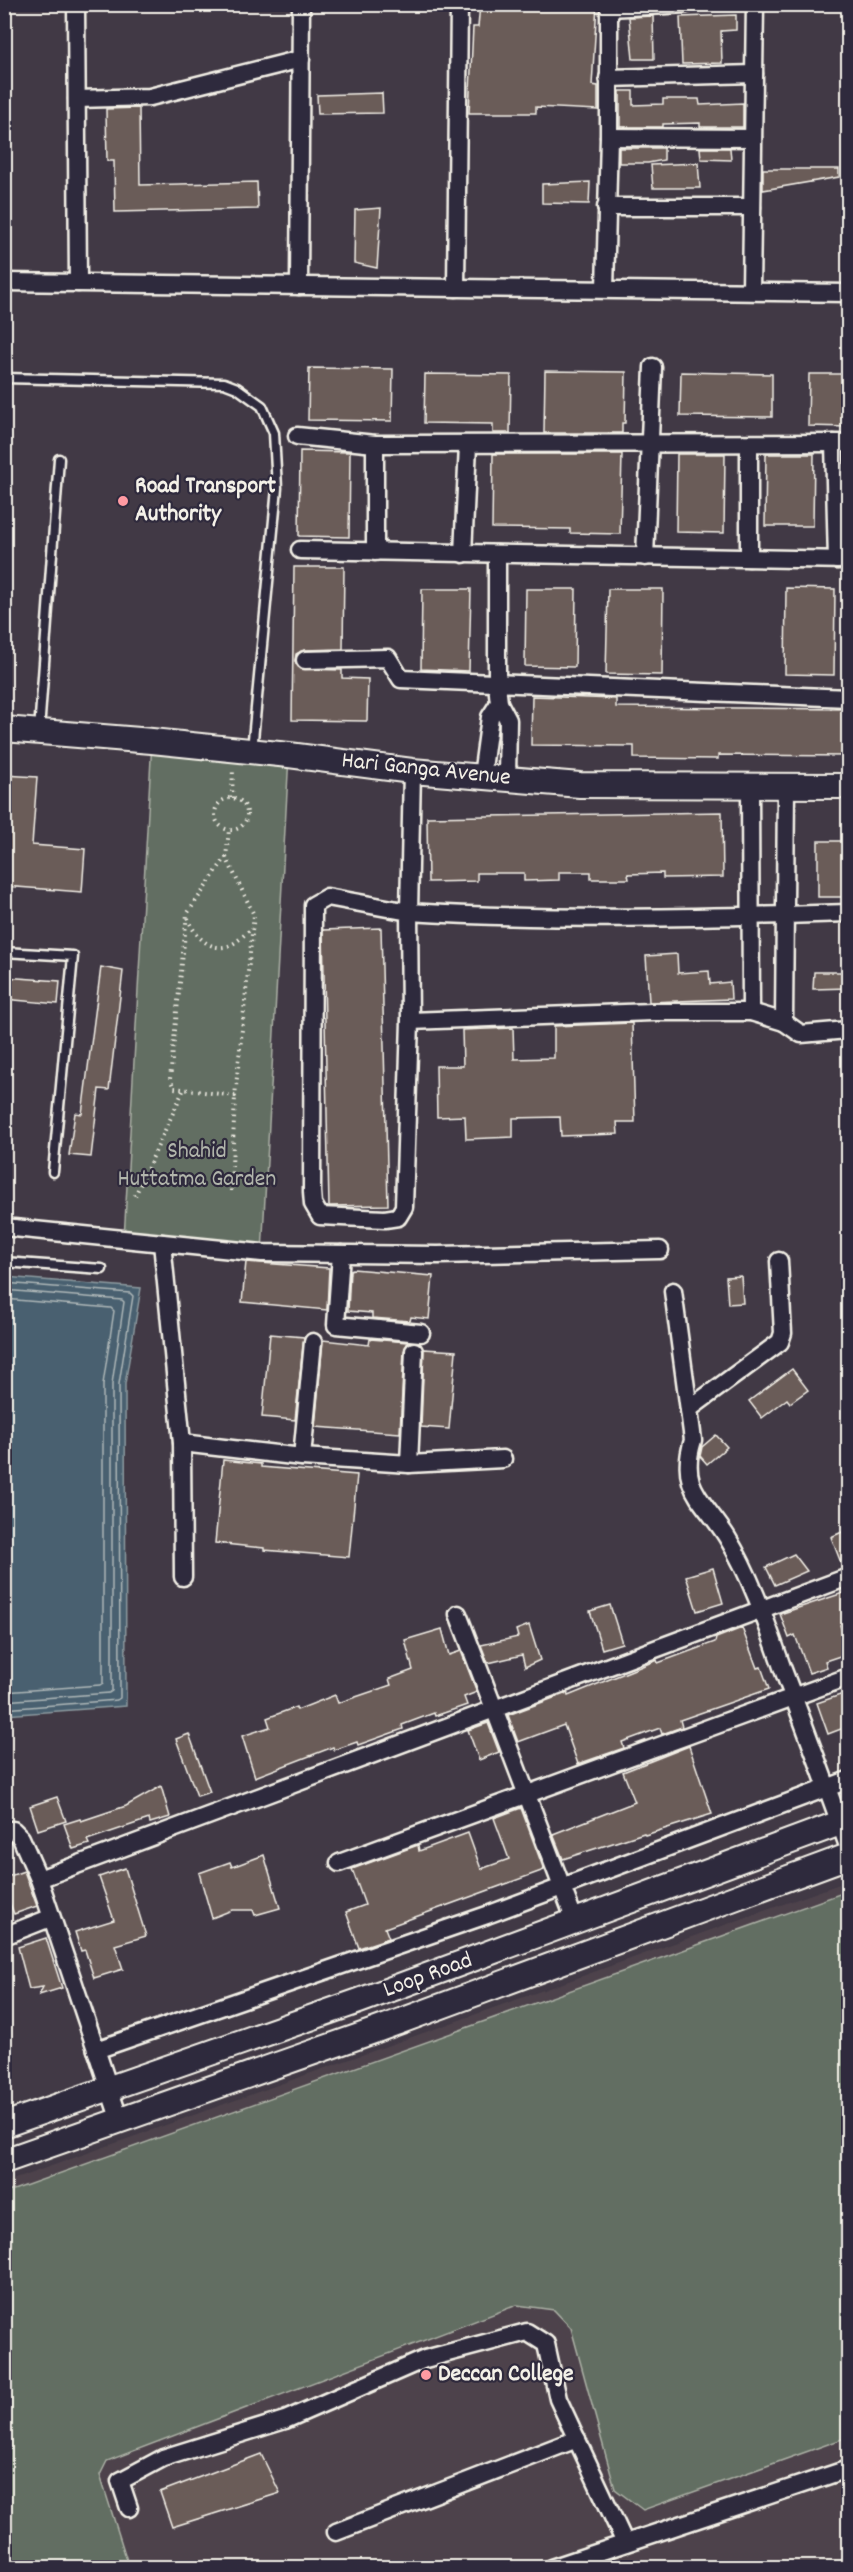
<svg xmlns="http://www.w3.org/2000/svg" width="853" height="2572" font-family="Dekko,sans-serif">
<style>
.built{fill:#4e434b}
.green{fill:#626e62;stroke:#abb0a5;stroke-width:1.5}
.water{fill:#486170;stroke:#8d9ba0;stroke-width:1.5}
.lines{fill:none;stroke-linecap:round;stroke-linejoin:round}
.shore{stroke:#afb7b8;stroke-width:1.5}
.building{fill:#6b5b59;stroke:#f4f1e8;stroke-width:1.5}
.lane-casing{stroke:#f4f1e8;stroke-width:13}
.street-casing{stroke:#f4f1e8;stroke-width:21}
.secondary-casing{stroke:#f4f1e8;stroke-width:28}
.path{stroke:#f4f1e8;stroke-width:4;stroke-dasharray:1.5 4.5;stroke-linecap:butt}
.lane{stroke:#2f2a3d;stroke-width:8}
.street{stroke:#2f2a3d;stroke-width:16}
.secondary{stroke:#2f2a3d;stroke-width:24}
.poi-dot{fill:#ff9aa2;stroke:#2f2a3d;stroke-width:2}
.labels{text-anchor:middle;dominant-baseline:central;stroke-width:4.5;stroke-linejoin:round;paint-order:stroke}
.poi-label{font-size:24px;font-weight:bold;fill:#f4f1e8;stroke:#2f2a3d;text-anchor:start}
.street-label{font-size:24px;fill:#f4f1e8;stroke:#2f2a3d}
.park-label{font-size:24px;fill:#b2b6ac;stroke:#2f2a3d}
</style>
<rect width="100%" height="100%" fill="#413945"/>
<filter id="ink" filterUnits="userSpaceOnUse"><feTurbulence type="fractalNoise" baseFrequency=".0167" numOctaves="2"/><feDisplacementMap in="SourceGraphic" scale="12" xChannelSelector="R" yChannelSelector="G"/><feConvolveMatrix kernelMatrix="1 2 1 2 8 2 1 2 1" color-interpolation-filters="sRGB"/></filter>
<g filter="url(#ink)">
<!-- built -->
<path class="built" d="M848,1881V2567H5L4,2183Z"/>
<!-- green -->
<g class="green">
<path d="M152,741L289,755L262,1253L124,1239Z"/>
<path d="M848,1891V2437L643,2510L615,2489L571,2328L554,2310L517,2305L107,2461L100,2475L129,2567H5V2193Z"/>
</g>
<!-- water -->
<path class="water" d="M5,1277L141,1288L125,1384L126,1706L5,1715Z"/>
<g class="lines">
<!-- shore -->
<g class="shore">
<path d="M4,1283L130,1293L133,1296L119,1384L120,1698L117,1700L4,1709"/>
<path d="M4,1290L122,1300L124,1302L112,1384V1691L109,1693L4,1701"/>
<path d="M4,1299L111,1308L114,1311L103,1384V1683L100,1685L4,1692"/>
</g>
</g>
<!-- building -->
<g class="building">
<path d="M480,4H597L592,85L598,86V110L536,107V113H469L473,27H478Z"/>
<path d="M736,15V30L721,31L722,63L682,64L680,17Z"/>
<path d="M653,16L654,59H633L629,17Z"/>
<path d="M620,91H633V105L663,104V99H699L700,105L743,103V127H700V123L663,124V127H620Z"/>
<path d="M382,93L383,113L318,114L317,95Z"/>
<path d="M139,108L140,185L257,182L258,209L115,212L114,161H107L106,109Z"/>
<path d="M619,148H664V160L648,163H619Z"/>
<path d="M700,148H730L731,160L701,159Z"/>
<path d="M698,163L700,188H653L651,165Z"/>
<path d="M763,169H839V177L763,190Z"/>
<path d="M590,182L589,204L542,203V184Z"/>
<path d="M381,208L377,268L354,263L355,210Z"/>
<path d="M309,368L393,369L392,421L308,420Z"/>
<path d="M545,371L626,372L625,423H622V433H544Z"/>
<path d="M681,372L772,374V417L680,416Z"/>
<path d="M425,374L511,375L510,433H493V424L424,423Z"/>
<path d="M809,374H849V427L808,426Z"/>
<path d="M300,451L350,452L349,537L299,536Z"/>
<path d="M493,454H622L620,534L570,533V529L492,528Z"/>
<path d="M677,454H725L724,533L676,532Z"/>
<path d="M766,454H814L813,526H765Z"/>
<path d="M294,567H344L343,649L304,650L296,654L295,661L301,669L342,670V678L368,679L367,721L292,720Z"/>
<path d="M786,588L835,589L834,675L785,674Z"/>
<path d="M422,589H471L469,671L421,669Z"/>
<path d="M526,589H576L575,667L525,666Z"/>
<path d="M608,589H663L662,675L606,674Z"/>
<path d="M532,696L616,699V707L849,709V756L718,755V759L634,758V746L531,745Z"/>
<path d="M4,775L37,777L32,845L85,849L82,892L4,886Z"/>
<path d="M722,812L723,877L663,878V873L628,874L629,879H591V872H559V880L524,881V873H477V881L428,882L427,817Z"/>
<rect x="818" y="841" width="31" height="56"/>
<path d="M381,928L388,1205L329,1206L323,930Z"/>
<path d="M677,954L678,973L709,971L710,984L730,982L731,999L649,1002L646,956Z"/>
<path d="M101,967L123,971L109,1090L99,1089L91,1157L69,1155L75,1113L82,1114Z"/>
<path d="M814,972H849V988L813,989Z"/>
<path d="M4,977L60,981L58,1004L4,999Z"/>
<path d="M632,1023L635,1122H617L618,1134L561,1136L560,1117L513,1118V1137L466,1139L465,1116L437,1117L436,1066H463L462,1030L513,1028L514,1059L554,1058V1026Z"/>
<path d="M246,1262L329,1268L327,1310L242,1302Z"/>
<path d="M353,1269L433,1276L429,1319L411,1317L410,1321L372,1318V1313L348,1311L350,1270Z"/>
<path d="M741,1276L743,1303L728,1304L726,1277Z"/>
<path d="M270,1334L304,1337L295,1420L262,1417Z"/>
<path d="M370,1339L408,1342L404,1351L400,1433L315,1427L323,1340L369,1345Z"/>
<path d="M424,1349L456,1351L449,1429L421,1427Z"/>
<path d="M792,1369L808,1390L790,1403L787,1399L762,1418L749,1401Z"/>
<path d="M716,1435L727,1447L707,1464L700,1456L702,1447Z"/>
<path d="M223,1460L261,1464V1467L357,1475L349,1557L264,1550V1548L215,1543Z"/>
<path d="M849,1529V1567L843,1568L831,1537Z"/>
<path d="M794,1554L807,1571L775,1585L766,1567Z"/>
<path d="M713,1568L723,1603L697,1611L686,1576Z"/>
<path d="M849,1591V1622L840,1625L849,1653L825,1661L827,1667L809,1673L795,1635L789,1638L780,1614Z"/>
<path d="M610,1605L622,1643L602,1649L590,1611Z"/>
<path d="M529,1625L540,1660L525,1667L522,1655L488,1663L481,1645L518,1637L516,1630Z"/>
<path d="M742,1628L757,1668L761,1667L769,1689L680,1720L682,1727L662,1734L660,1728L622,1742L624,1748L578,1764L564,1725L518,1742L508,1715L567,1693L568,1696L657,1660L658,1663L715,1642L716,1638Z"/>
<path d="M442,1629L449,1655L461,1651L477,1692L464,1697L467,1705L435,1716L434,1713L402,1725L403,1729L358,1745L357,1742L334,1750L333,1747L255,1777L242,1736L270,1727L267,1718L296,1707L297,1710L335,1695L338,1703L391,1685L389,1679L413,1670L405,1640Z"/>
<path d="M849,1692V1726L828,1734L817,1703Z"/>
<path d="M488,1723L499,1752L479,1760L468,1730Z"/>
<path d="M189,1734L210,1792L197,1796L176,1739Z"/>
<path d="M689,1746L712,1814L645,1835L644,1833L563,1859L553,1834L635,1802L623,1772Z"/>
<path d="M161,1786L170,1817L150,1823L149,1819L87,1840L89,1844L73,1849L64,1824L80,1819L81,1821L126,1806Z"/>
<path d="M57,1797L66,1821L38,1830L30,1806Z"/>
<path d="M521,1808L544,1870L385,1928L389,1938L359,1948L346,1912L365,1905L352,1869L418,1845L419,1851L468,1833L481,1869L509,1859L494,1818Z"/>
<path d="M264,1855L280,1908L255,1915L253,1910H232L212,1918L199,1873L230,1862L232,1867Z"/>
<path d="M125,1868L146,1936L115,1945L123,1969L94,1978L85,1950L81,1951L75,1932L114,1920L99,1877Z"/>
<path d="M24,1871L37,1906L14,1914L4,1888V1878Z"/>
<path d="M46,1938L62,1988L39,1995L43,1987L29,1989L18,1947Z"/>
<path d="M261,2454L280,2493L172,2527L160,2492Z"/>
</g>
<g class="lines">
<defs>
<g id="lane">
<path d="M4,378L224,383L237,388L262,406L274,433L277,488L252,750"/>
<path d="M39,731L59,459"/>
<path d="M4,952L73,956L53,1172"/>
<path d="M4,1262L102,1269"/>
</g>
<g id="street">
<path d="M76,4L78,283"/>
<path d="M609,8L687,4"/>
<path d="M608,78L754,74"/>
<path d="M77,99L150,97L301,59"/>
<path d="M609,137L753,138"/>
<path d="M606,207H752"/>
<path d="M4,282L848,293"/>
<path d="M299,286L301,4"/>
<path d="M456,288L459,4"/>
<path d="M605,289L609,137V4"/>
<path d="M751,291L755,4"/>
<path d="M297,436L375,444L848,443"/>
<path d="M834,443L837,560"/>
<path d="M749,444V558"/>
<path d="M300,550L848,560"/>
<path d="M375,552V444"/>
<path d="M463,554L468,445"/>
<path d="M497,554V684L499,703L508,720L507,778"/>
<path d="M645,557L653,367"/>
<path d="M305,660L388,658L401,679L848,698"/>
<path d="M412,771L409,912L327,897L313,905L312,1192L313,1204L320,1216L385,1219L398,1217L404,1207L410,1021L409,912C555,921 702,918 848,913"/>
<path d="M482,776L490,717L499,703"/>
<path d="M750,787L751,1012"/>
<path d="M786,787L784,1022L801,1034L848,1030"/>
<path d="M410,1021L652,1012H751L784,1022"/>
<path d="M4,1227L262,1253L438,1255L660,1250"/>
<path d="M162,1243L182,1443L183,1577"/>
<path d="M341,1254L336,1325L421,1333"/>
<path d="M673,1291L693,1440C678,1489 704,1500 727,1537C751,1576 767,1624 782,1667C805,1727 827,1787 848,1846"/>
<path d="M689,1409L780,1342L783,1333L779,1261"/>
<path d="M182,1443L302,1457L409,1464L503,1459"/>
<path d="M302,1457L313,1342"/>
<path d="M409,1464L414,1351"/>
<path d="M458,1614L575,1921"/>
<path d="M4,1830H13L21,1838L39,1879L120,2121"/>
<path d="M339,1863L848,1677"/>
<path d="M39,1879L848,1577"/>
<path d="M4,1936L50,1918"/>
<path d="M96,2050L487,1915L848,1780"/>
<path d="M129,2508L120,2481L163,2458L285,2420L425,2359L527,2332L546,2344L558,2399L625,2543"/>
<path d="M336,2532L577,2439"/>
<path d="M551,2568L848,2469"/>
</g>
<g id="secondary">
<path d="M4,729L152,741L289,755L412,771L580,785L848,786"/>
<path d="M4,2125L359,2001L848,1820"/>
<path d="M4,2161L371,2032L848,1856"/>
</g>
</defs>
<!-- lane casing -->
<use href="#lane" class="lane-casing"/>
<!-- street casing -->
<use href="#street" class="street-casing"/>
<!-- secondary casing -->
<use href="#secondary" class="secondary-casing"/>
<!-- path -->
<g class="path">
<path d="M232,798L233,768"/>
<circle cx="231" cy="814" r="16"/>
<path d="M226,857L254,915L235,1096L174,1088L170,1079L187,914L226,857L229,830"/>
<path d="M188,918C193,934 209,952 228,946C237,943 245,934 252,928"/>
<path d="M231,1191L235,1096"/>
<path d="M135,1196L183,1091"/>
</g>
<!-- lane -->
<use href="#lane" class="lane"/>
<!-- street -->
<use href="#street" class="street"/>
<!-- secondary -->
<use href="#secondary" class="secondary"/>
</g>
</g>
<!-- markers -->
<g class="poi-dot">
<circle cx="123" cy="501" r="6"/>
<circle cx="426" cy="2375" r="6"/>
</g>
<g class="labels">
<!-- poi labels -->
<g class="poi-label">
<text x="135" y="487">Road Transport<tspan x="135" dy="28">Authority</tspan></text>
<text x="438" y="2375">Deccan College</text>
</g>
<!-- street labels -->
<g class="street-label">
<text transform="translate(426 770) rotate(6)">Hari Ganga Avenue</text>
<text transform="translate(428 1976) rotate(-20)">Loop Road</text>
</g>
<!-- park labels -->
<g class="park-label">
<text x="197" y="1152">Shahid<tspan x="197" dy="28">Huttatma Garden</tspan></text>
</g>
</g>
<!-- margin -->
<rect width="853" height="2572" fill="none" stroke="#2f2a3d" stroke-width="24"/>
<rect x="12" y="12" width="829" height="2548" fill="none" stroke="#f4f1e8" stroke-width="2" filter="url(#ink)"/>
</svg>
